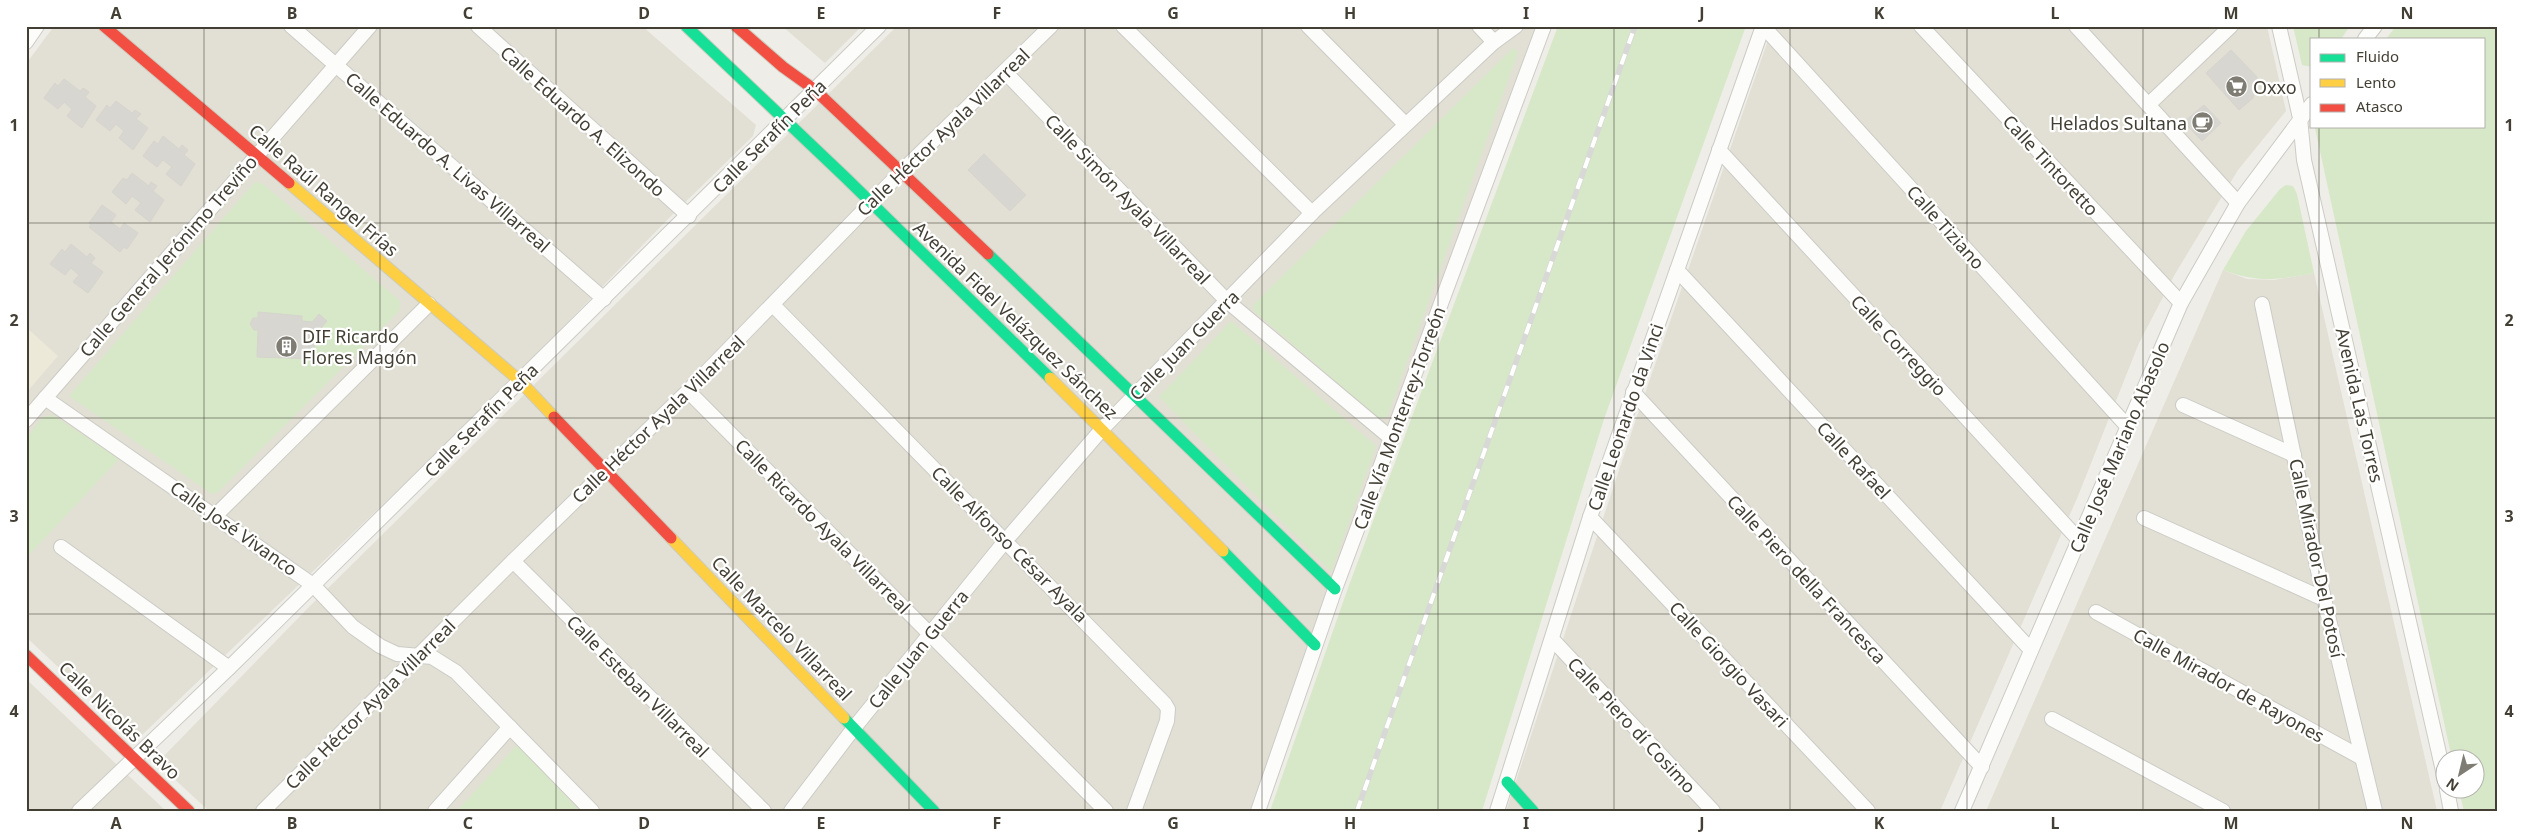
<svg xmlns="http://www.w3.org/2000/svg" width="2523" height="837" font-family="'Noto Sans',sans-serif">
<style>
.residential{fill:#e2e0d4}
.education{fill:#ece9d9}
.green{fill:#d6e8c7}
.building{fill:#d7d6d0;stroke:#d6d4cd}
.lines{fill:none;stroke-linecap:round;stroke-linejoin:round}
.street-casing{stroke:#cccbc5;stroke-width:16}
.fast-casing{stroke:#cdcbbe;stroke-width:13}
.slow-casing{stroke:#cdcbbe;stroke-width:13}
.jam-casing{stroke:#cdcbbe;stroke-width:13}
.street{stroke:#fcfcfb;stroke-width:14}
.fast{stroke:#16e098;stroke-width:11}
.slow{stroke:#ffcf43;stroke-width:11}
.jam{stroke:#f24e42;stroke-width:11}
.rail-casing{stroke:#d8d8d7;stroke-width:5.5}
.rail{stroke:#fff;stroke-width:4;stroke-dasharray:11;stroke-linecap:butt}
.grid{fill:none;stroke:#433f34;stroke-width:1;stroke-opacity:0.55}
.labels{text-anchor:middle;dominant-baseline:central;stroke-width:4.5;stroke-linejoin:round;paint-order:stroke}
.poi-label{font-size:18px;fill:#433f34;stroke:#fff;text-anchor:start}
.street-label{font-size:18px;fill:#433f34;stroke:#fff}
.neatline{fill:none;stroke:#433f34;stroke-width:2}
.grid-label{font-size:16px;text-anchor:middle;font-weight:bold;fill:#433f34}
</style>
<rect width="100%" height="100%" fill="#eeede7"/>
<!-- residential -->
<g class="residential">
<path d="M54,26H642L756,125L753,136L669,218L495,397L142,735H131L26,637V64Z"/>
<path d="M782,26H862L825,63Z"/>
<path d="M897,26H1541L1251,811H209L157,763L308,608Z"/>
<path d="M1773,26H2267L2286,111L2238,170L2175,274L2139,343L2078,496L1940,811H1506L1634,425Z"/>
<path d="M2223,270L2247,279L2274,280L2314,273L2437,811H1986Z"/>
<path d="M26,679L166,811H26Z"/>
</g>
<!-- education -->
<path class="education" d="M26,327L58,356L26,393Z"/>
<!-- green -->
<g class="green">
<path d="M1558,26H1746L1604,419L1482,811H1270L1348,588Z"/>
<path d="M2293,26H2350L2341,39H2312V67L2302,65Z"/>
<path d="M2396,26H2497V811H2464L2459,790H2476V760L2452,759L2315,128L2317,126H2484V39H2386Z"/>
<path d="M1513,48L1518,52L1387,417L1379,418L1254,311L1253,305Z"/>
<path d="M255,182L263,184L400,301L399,311L218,492L212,494L69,396Z"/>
<path d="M2286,185L2293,186L2297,194L2314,273C2277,280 2259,283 2223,270L2246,231L2280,189Z"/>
<path d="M1231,321L1376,446L1331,572L1159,397Z"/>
<path d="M53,415L119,459L26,558V439L43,417Z"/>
<path d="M517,745L580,811H457Z"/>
</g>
<!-- building -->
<g class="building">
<path d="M2231,50L2257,77L2253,98L2239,110L2206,73Z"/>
<path d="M64,79L80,91L83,88L89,92L85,97L96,106L82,128L67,116L72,109L64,102L58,109L44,98L55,83L58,86Z"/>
<path d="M116,101L132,113L135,110L141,114L136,119L148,128L133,150L119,138L124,131L116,124L110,131L96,120L107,105L110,108Z"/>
<path d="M2204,105L2221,123L2202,141L2184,122Z"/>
<path d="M163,136L179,149L182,145L188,150L184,155L195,164L181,186L166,174L172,167L163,160L157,167L143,156L154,141L158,144Z"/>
<path d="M984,154L1026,195L1010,211L968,170Z"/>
<path d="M132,173L149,186L151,182L157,186L153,191L164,200L150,222L135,210L141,203L132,196L126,204L112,192L123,178L127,180Z"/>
<path d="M102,205L116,215L111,222L120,229L124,223L138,233L127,249L124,247L120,252L89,227L91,225L89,223Z"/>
<path d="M71,244L87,257L90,253L95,258L91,263L103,272L88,293L73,282L79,275L71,268L65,275L50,264L62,249L65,252Z"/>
<path d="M258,312L302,316V321L312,322L319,314L327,321L315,335L314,359L257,357L258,330H254L250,324L253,318H258Z"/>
</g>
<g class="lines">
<defs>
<g id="street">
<path d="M291,26L604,299"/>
<path d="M478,26L689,216"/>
<path d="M1123,26L1312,213"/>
<path d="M1308,26L1405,124"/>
<path d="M1479,26L1494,42"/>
<path d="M1763,26L2128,427"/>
<path d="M1921,26L2181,303"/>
<path d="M2076,26L2238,203"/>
<path d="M2279,26L2300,118L2304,160L2446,784"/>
<path d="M2365,39L2375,26"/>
<path d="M26,42L37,26"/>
<path d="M1005,72L1227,301L1392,439"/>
<path d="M2148,105L2231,26"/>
<path d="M1719,150L2080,541"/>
<path d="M1677,270L2031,650"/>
<path d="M2262,304L2324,599L2375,811"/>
<path d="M773,305L1165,704L1168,709L1167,721L1134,811"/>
<path d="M688,391L1106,811"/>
<path d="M1633,392L1982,767"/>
<path d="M45,398L313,585L353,627L380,646L397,654L432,657L456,672L592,811"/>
<path d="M2183,405L2294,455"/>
<path d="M26,420L370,26"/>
<path d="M216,515L429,304"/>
<path d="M1590,517L1868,811"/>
<path d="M2144,518L2324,599"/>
<path d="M61,547L229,668"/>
<path d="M513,561L764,811"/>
<path d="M2096,612L2362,758"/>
<path d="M1552,639L1713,811"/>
<path d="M2052,719L2223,811"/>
<path d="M2447,790L2451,811"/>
<path d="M79,811L229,668L879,26"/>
<path d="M263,811L513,561L688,391L902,171L1051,26"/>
<path d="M435,811L510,727"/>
<path d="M791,811L854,728L1006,540L1103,428L1312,213L1494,42L1516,26"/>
<path d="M1258,811L1335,589L1544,26"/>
<path d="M1497,811L1590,517L1763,26"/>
<path d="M1962,811L2181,303L2238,203L2312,104"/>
</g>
<g id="fast">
<path d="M686,26L846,178L1050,378"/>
<path d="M988,254L1335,589"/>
<path d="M1223,551L1315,645"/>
<path d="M844,718L934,811"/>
<path d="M1507,782L1533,811"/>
</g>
<g id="slow">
<path d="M289,183L520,381L554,417"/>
<path d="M1050,378L1223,551"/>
<path d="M671,538L844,718"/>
</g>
<g id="jam">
<path d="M104,26L289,183"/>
<path d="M736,26L783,67L815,90L988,254"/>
<path d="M554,417L671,538"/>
<path d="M26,655L189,811"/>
</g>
</defs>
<!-- street casing -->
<use href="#street" class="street-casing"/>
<!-- fast casing -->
<use href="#fast" class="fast-casing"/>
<!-- slow casing -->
<use href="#slow" class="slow-casing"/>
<!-- jam casing -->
<use href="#jam" class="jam-casing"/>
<!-- street -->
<use href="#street" class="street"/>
<!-- fast -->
<use href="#fast" class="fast"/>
<!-- slow -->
<use href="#slow" class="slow"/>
<!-- jam -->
<use href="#jam" class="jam"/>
<defs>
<path id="rail" d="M1357,811L1635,26"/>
</defs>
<!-- rail casing -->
<use href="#rail" class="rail-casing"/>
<!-- rail -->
<use href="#rail" class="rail"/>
</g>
<!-- grid -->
<path class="grid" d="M204,26V811M380,26V811M556,26V811M733,26V811M909,26V811M1085,26V811M1262,26V811M1438,26V811M1614,26V811M1790,26V811M1967,26V811M2143,26V811M2319,26V39M2319,126V811M26,223H2497M26,418H2497M26,614H2497"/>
<!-- icons -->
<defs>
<symbol id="supermarket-disc" viewBox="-11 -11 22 22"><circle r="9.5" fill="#7f7c73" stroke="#fff"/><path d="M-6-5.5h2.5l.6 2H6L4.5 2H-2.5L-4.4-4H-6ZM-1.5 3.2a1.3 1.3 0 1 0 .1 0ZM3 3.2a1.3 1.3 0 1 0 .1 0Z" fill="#fff"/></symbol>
<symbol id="cafe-disc" viewBox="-11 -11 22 22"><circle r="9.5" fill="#7f7c73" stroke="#fff"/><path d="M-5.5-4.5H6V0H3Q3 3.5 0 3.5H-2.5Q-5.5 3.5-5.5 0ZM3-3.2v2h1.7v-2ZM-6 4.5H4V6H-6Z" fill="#fff"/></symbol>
<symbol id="building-disc" viewBox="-11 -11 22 22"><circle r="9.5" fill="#7f7c73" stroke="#fff"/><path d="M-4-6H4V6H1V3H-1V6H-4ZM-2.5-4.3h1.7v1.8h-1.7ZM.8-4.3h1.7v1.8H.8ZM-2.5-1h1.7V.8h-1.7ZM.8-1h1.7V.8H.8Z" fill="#fff"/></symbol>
</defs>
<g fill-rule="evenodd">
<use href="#supermarket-disc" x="2224" y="74" width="25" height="25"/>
<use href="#cafe-disc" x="2190" y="110" width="25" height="25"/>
<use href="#building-disc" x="274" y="334" width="25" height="25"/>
</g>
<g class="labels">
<!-- poi labels -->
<g class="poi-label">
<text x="2253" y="87">Oxxo</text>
<text x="2187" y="123" text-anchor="end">Helados Sultana</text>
<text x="302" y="336">DIF Ricardo<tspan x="302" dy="21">Flores Magón</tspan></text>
</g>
<!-- street labels -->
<g class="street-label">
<text transform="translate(583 121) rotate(42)">Calle Eduardo A. Elizondo</text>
<text transform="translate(943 132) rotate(-44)">Calle Héctor Ayala Villarreal</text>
<text transform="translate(769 136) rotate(-45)">Calle Serafín Peña</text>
<text transform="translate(448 162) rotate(41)">Calle Eduardo A. Livas Villarreal</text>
<text transform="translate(2051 165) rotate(47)">Calle Tintoretto</text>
<text transform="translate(324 190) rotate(41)">Calle Raúl Rangel Frías</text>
<text transform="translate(1128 199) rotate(46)">Calle Simón Ayala Villarreal</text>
<text transform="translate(1946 227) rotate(48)">Calle Tiziano</text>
<text transform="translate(168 256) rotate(-49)">Calle General Jerónimo Treviño</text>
<text transform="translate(1016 320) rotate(44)">Avenida Fidel Velázquez Sánchez</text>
<text transform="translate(1184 345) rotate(-45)">Calle Juan Guerra</text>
<text transform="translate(1899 345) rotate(47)">Calle Correggio</text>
<text transform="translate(2360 405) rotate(77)">Avenida Las Torres</text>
<text transform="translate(1625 417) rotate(-71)">Calle Leonardo da Vinci</text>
<text transform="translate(1399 418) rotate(-70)">Calle Vía Monterrey-Torreón</text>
<text transform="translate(658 419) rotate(-44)">Calle Héctor Ayala Villarreal</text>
<text transform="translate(481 420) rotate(-45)">Calle Serafín Peña</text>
<text transform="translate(2119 447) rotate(-67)">Calle José Mariano Abasolo</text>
<text transform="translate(1854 460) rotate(47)">Calle Rafael</text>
<text transform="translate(823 526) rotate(45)">Calle Ricardo Ayala Villarreal</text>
<text transform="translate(234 528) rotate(35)">Calle José Vivanco</text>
<text transform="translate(1010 544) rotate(45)">Calle Alfonso César Ayala</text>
<text transform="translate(2317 558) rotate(78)">Calle Mirador Del Potosí</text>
<text transform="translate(1807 579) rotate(47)">Calle Piero della Francesca</text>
<text transform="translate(782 628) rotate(46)">Calle Marcelo Villarreal</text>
<text transform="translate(918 649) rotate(-51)">Calle Juan Guerra</text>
<text transform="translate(1729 664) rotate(47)">Calle Giorgio Vasari</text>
<text transform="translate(2229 685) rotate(29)">Calle Mirador de Rayones</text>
<text transform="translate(638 686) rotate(45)">Calle Esteban Villarreal</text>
<text transform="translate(370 704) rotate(-45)">Calle Héctor Ayala Villarreal</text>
<text transform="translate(120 720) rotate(44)">Calle Nicolás Bravo</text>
<text transform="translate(1632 725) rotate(47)">Calle Piero dí Cosimo</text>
</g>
</g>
<!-- border -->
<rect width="2523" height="837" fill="none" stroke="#ffffff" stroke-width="55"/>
<!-- legend -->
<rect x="2310" y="38" width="175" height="90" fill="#ffffff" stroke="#b4b2ae"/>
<rect x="2320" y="54" width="25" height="8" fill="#16e098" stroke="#b4b2ae"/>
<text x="2356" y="62" font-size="15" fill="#433f34">Fluido</text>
<rect x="2320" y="79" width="25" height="8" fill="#ffcf43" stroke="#b4b2ae"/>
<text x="2356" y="88" font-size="15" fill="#433f34">Lento</text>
<rect x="2320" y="104" width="25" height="8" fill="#f24e42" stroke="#b4b2ae"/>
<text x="2356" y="112" font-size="15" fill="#433f34">Atasco</text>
<!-- north arrow -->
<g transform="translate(2460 774) rotate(215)"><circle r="24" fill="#ffffff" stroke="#b4b2ae"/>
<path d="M0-4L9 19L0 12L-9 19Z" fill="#7f7c73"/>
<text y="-8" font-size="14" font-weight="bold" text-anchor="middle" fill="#433f34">N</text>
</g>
<rect x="28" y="28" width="2468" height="782" class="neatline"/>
<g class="grid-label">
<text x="116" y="19">A</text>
<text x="292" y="19">B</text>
<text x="468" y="19">C</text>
<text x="644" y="19">D</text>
<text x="821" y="19">E</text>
<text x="997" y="19">F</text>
<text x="1173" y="19">G</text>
<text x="1350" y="19">H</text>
<text x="1526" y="19">I</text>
<text x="1702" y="19">J</text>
<text x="1879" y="19">K</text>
<text x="2055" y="19">L</text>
<text x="2231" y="19">M</text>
<text x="2407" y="19">N</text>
<text x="14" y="131">1</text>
<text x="2509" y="131">1</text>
<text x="14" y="326">2</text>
<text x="2509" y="326">2</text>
<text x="14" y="522">3</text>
<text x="2509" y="522">3</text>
<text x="14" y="717">4</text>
<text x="2509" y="717">4</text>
<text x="116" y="829">A</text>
<text x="292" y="829">B</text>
<text x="468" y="829">C</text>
<text x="644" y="829">D</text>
<text x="821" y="829">E</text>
<text x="997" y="829">F</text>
<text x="1173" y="829">G</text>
<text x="1350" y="829">H</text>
<text x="1526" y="829">I</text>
<text x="1702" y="829">J</text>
<text x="1879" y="829">K</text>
<text x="2055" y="829">L</text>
<text x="2231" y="829">M</text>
<text x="2407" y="829">N</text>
</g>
</svg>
